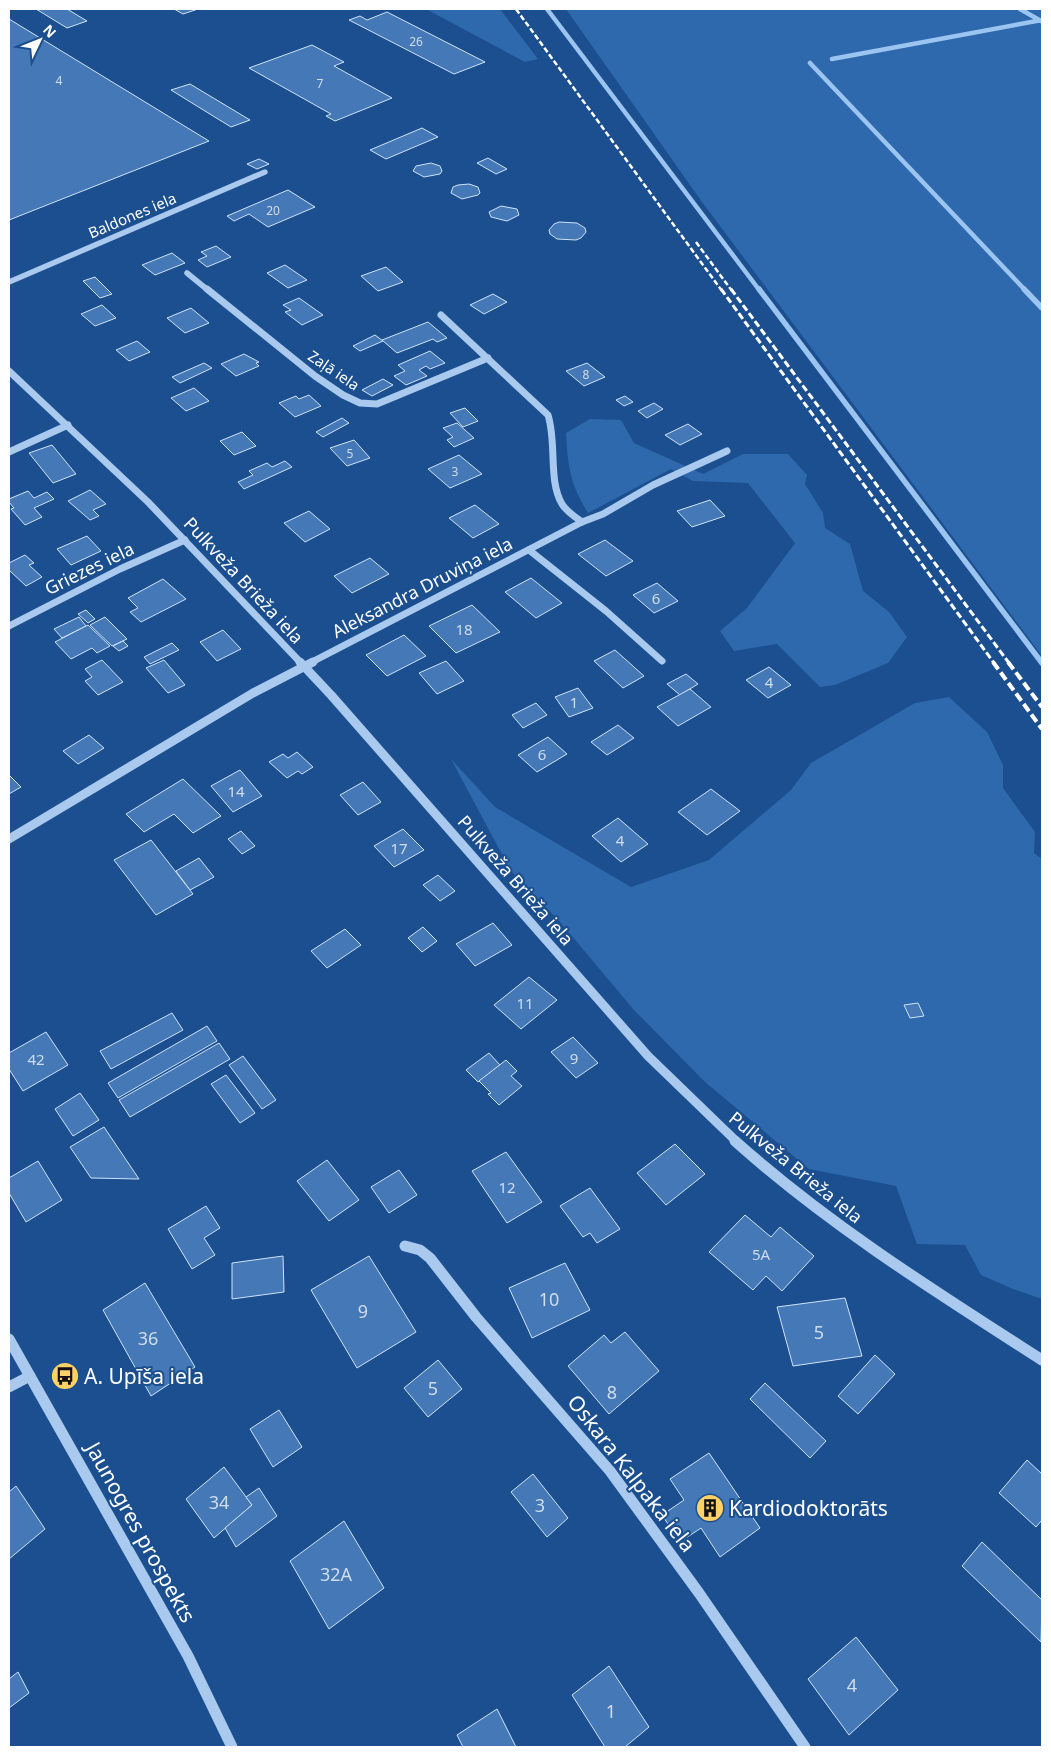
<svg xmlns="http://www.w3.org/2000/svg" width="1051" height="1756" font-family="'Noto Sans',sans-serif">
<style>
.green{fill:#2e69ad}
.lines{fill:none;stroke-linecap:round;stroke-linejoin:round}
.stream-far1{stroke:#9cc4f0;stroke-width:4.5}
.stream{stroke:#9cc4f0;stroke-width:5.5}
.building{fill:#4478b7;stroke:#cfe3fa}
.minor-far3{stroke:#a9c9ee;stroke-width:5.5}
.minor-far2{stroke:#a9c9ee;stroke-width:7}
.minor-far1{stroke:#a9c9ee;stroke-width:9}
.minor{stroke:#a9c9ee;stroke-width:11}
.rail-far2{stroke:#fff;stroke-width:2.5;stroke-dasharray:5.5 2.5;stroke-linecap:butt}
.rail-far1{stroke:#fff;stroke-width:3;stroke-dasharray:7 3;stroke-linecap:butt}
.rail{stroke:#fff;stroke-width:4;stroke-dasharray:9 4;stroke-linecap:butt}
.labels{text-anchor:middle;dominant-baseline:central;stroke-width:4;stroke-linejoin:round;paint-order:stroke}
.far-number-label{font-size:12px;fill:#d0dded}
.far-street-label{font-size:15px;fill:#fff;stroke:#1b4f8f}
.number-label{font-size:15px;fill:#d0dded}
.street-label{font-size:18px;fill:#fff;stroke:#1b4f8f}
.near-number-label{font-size:18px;fill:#d0dded}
.near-poi-label{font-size:21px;fill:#fff;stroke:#1b4f8f;text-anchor:start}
.near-street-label{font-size:21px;fill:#fff;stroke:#1b4f8f}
</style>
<rect width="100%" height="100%" fill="#1b4f8f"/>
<!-- green -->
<g class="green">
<path d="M426,9H500L538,59L525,62Z"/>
<path d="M566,9H1042V656L702,202Z"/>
<path d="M590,419L621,420L634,443L703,474L743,454H788L807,475L805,484L823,513L825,528L850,544L863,591L889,612L907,637L888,663L835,685L820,687L777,644L734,651L720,631L747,608L795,543L748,483L693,481L671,469L588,513C570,483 568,468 566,433Z"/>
<path d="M949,697L987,732L1003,765V788L1035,832L1034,853L1042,859V1299L1013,1289L981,1275L965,1245L917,1244L896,1186L809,1169L705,1082L634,1010L560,922L511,871L451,759L495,807L631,887L709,860L791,790L811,763L915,703Z"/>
</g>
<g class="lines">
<!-- stream-far1 -->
<g class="stream-far1">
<path d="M547,9L760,291"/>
<path d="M1020,9L1041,21"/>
<path d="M832,59L1042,20"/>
<path d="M810,63L1026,291"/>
</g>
<!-- stream -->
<g class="stream">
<path d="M759,289L1042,663"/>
<path d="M1024,289L1042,308"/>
</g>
</g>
<!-- building -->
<g class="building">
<path d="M36,9H67L87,21L67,28Z"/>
<path d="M174,9H198L183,14Z"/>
<path d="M387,12L485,62L454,74L349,20L360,16L367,20Z"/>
<path d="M9,19L209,141L9,220Z"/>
<path d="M312,45L344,62L334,66L392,98L335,121L326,116L331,114L249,68Z"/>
<path d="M190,84L250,120L231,127L171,90Z"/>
<path d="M422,128L438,137L386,159L370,150Z"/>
<path d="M488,158L507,169L496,174L477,163Z"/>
<path d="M259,159L269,164L257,169L247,164Z"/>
<path d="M431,163L440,166L442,171L440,174L424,177L413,171L416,166Z"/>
<path d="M469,184L478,187L480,193L478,195L462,199L451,193L453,187L458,185Z"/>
<path d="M288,190L315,207L268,227L249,214L234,221L227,216Z"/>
<path d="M501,206L517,209L519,215L507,221L491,217L489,212Z"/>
<path d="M559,222L577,223L585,228L586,232L581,238L576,240L557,239L550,234L549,230L554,224Z"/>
<path d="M216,246L231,257L207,267L198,260L207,256L201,252Z"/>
<path d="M172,253L185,263L155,275L142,265Z"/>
<path d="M285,265L307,280L288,288L267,273Z"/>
<path d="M386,267L403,282L378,291L361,276Z"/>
<path d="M95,277L112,294L100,298L83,281Z"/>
<path d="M493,294L507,302L484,314L470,305Z"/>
<path d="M299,298L323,315L302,325L285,312L291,310L283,305Z"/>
<path d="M102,305L116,318L95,326L81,314Z"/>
<path d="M191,308L209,323L185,333L167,318Z"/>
<path d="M428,322L447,338L437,342L433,339L397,353L382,340Z"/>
<path d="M375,335L383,341L360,351L353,346Z"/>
<path d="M137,341L150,352L129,361L116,350Z"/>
<path d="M430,351L445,363L430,369L426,366L419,370L427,376L406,385L394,376L405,371L398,365Z"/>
<path d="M244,354L259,362L256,363L259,366L236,376L221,364Z"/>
<path d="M204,363L212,368L180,383L172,377Z"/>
<path d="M587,363L605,377L584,386L566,371Z"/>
<path d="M383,379L393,385L372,396L362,390Z"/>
<path d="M194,388L209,401L186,411L171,398Z"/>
<path d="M309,395L321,406L295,417L279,403L296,396L299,399Z"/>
<path d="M625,396L633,402L624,406L616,400Z"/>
<path d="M654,403L663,409L647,418L638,411Z"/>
<path d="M465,408L478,421L463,427L450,413Z"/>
<path d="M342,418L349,423L323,437L316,432Z"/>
<path d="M457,423L474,438L454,447L447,440L453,437L443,428Z"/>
<path d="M688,424L702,434L680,445L665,435Z"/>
<path d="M242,432L256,446L234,455L220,441Z"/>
<path d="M354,440L370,458L347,466L330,448Z"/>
<path d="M52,445L76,474L53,483L29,453Z"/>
<path d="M459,455L482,474L450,488L428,469Z"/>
<path d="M285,461L292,467L244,489L238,482L253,475L249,471L267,463L272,467Z"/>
<path d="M90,490L106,504L93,510L99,516L90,520L68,501Z"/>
<path d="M28,491L34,498L47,492L54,499L34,508L42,517L25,525L11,509L14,508L9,502V499Z"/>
<path d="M710,500L725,516L692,527L677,511Z"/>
<path d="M475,505L499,524L473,538L449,518Z"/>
<path d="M309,511L330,529L305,542L284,523Z"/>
<path d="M87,536L101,551L71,565L57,549Z"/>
<path d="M605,540L633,561L606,576L578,554Z"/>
<path d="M25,555L34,563L29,565L42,577L26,586L9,570V563Z"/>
<path d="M370,558L389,574L352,593L334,576Z"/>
<path d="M531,578L562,603L536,618L505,592Z"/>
<path d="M163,579L186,599L141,622L130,612L138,608L128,598Z"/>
<path d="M657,583L678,601L654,613L633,595Z"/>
<path d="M472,605L500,632L456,653L429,626Z"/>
<path d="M86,610L95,619L88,623L78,614Z"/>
<path d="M79,617L86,626L62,638L54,629Z"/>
<path d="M105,617L127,639L112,646L90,625Z"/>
<path d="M88,625L110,646L97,653L92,648L71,659L55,642Z"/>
<path d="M223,630L241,649L217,661L200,642Z"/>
<path d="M404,635L426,656L387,676L366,655Z"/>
<path d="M123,641L128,646L119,651L113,646Z"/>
<path d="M172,643L179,650L150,664L144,657Z"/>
<path d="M615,650L644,676L623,688L594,661Z"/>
<path d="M102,660L123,682L98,695L85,681L92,677L85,669Z"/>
<path d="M164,660L185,685L168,693L146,668Z"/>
<path d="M446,661L464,681L437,694L419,673Z"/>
<path d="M769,667L791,685L768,698L746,680Z"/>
<path d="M686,674L698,684L680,695L667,684Z"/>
<path d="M578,688L593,708L569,717L555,697Z"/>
<path d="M690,689L711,707L678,726L657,707Z"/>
<path d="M536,703L547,715L523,728L512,715Z"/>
<path d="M618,725L634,738L607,755L591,742Z"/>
<path d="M89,735L104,748L78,764L63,751Z"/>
<path d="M548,737L567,754L537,772L518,755Z"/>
<path d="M297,752L313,767L302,774L298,771L287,778L269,762L283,754L288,758Z"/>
<path d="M240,770L262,796L233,812L211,786Z"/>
<path d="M9,775L21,787L9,794Z"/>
<path d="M183,779L221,816L193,833L174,814L144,832L126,814Z"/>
<path d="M363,782L381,802L358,815L340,795Z"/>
<path d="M711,789L740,811L707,835L678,812Z"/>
<path d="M618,818L648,844L621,862L592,836Z"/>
<path d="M403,829L424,850L394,867L374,846Z"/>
<path d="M241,831L255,846L242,854L228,839Z"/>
<path d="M151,840L193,894L156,915L114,860Z"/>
<path d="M199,858L214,877L190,890L176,871Z"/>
<path d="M438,875L455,891L440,901L423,885Z"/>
<path d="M493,923L512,945L475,966L456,944Z"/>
<path d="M423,927L437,941L422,952L408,938Z"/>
<path d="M345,929L361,945L327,968L311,951Z"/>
<path d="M529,977L557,1000L521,1029L494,1005Z"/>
<path d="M918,1003L924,1016L910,1018L904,1005Z"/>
<path d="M172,1013L183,1030L111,1069L100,1051Z"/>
<path d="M207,1026L217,1041L118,1098L108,1083Z"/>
<path d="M46,1032L68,1065L23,1091L9,1069V1053Z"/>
<path d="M573,1037L598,1063L576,1078L551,1052Z"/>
<path d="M219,1043L230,1059L130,1117L119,1100Z"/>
<path d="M489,1053L500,1065L478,1082L466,1070Z"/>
<path d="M243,1056L276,1100L262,1109L229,1065Z"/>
<path d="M506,1060L517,1071L511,1076L522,1086L499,1105L488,1094L491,1093L479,1081Z"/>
<path d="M226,1075L255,1113L240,1123L211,1084Z"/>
<path d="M80,1093L99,1120L73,1136L55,1109Z"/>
<path d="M104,1127L139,1179L91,1178L70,1147Z"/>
<path d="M675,1144L705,1174L666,1205L637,1173Z"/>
<path d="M506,1152L542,1202L507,1223L472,1171Z"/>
<path d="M327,1160L359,1200L329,1221L297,1181Z"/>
<path d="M38,1161L62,1200L26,1222L9,1193V1178Z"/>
<path d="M399,1170L417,1195L389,1213L371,1187Z"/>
<path d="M590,1188L620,1229L597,1243L590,1233L583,1237L560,1206Z"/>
<path d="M206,1206L220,1228L204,1238L215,1255L192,1269L168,1229Z"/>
<path d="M745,1215L771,1237L780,1227L814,1256L782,1291L766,1276L753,1290L709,1252Z"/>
<path d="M283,1256L284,1292L232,1299V1263Z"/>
<path d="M369,1256L416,1332L357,1368L311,1290Z"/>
<path d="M565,1263L590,1310L532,1338L509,1288Z"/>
<path d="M145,1283L195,1367L151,1396L103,1310Z"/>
<path d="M845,1298L862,1356L793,1366L777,1307Z"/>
<path d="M625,1332L659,1371L609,1414L568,1366L604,1335L611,1343Z"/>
<path d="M875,1355L895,1374L858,1414L838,1396Z"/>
<path d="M438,1360L462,1389L428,1417L404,1388Z"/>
<path d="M765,1383L826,1441L810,1458L750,1399Z"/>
<path d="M279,1410L302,1447L273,1467L250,1429Z"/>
<path d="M709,1453L760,1528L720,1557L701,1528L680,1542L662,1515L684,1500L670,1479Z"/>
<path d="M1027,1460L1042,1474V1520L1036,1527L999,1493Z"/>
<path d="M224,1467L252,1505L214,1538L186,1499Z"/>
<path d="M533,1474L568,1518L547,1537L511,1492Z"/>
<path d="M16,1486L45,1529L9,1559V1492Z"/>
<path d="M259,1488L277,1516L236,1547L225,1528L252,1505L246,1497Z"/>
<path d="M344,1521L384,1588L329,1629L290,1561Z"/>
<path d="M982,1542L1042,1600L1041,1642L962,1566Z"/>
<path d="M856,1637L898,1690L849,1735L808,1679Z"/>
<path d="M609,1666L649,1727L625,1747H605L572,1695Z"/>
<path d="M18,1672L29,1693L9,1708V1679Z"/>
<path d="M497,1709L516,1747H463L457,1735Z"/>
</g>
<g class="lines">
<!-- minor-far3 -->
<g class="minor-far3">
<path d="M187,273L209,291"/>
<path d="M9,282L265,172"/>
</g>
<!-- minor-far2 -->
<g class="minor-far2">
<path d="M207,289L315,376L343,395L360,403L377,404L488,358"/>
<path d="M441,315L548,415C557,443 548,481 562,504C566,511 575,517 582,522"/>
<path d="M9,371L148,502L301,663"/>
<path d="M9,452L68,425"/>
<path d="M529,550L606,611L662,661"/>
<path d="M9,626L120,569L185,540"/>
<path d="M310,663L582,522L603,514L653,485L727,451"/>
</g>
<!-- minor-far1 -->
<g class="minor-far1">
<path d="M300,662L331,695L648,1056L737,1142"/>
<path d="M9,839L253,693L313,662"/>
</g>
<!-- minor -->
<g class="minor">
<path d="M735,1141C829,1225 936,1292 1042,1360"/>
<path d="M405,1246L420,1250L430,1258L476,1317L610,1471L699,1593L805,1747"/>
<path d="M9,1339L188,1656L232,1747"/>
<path d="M9,1387L30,1376"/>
</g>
<!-- rail-far2 -->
<g class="rail-far2">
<path d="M516,9L722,291"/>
<path d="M696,242L732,291"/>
</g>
<!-- rail-far1 -->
<g class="rail-far1">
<path d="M721,289L994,663"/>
<path d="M731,289L1009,663"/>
</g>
<!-- rail -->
<g class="rail">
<path d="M993,662L1042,729"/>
<path d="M1008,662L1042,707"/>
</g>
</g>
<!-- icons -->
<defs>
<symbol id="bus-disc" viewBox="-11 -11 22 22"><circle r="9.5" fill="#ffd166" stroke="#1b4f8f"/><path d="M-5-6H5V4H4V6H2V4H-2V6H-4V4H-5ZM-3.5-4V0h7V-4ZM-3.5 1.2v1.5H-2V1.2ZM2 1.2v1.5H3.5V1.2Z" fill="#111"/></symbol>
<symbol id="building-disc" viewBox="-11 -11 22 22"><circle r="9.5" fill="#ffd166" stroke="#1b4f8f"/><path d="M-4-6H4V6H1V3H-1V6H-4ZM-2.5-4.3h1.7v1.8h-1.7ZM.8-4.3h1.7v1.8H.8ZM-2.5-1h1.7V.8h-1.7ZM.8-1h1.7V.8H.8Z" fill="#111"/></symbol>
</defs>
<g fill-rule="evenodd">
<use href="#bus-disc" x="49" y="1360" width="32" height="32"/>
<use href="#building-disc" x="694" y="1492" width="32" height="32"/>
</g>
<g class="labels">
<!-- far-number labels -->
<g class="far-number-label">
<text x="416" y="41">26</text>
<text x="59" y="80">4</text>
<text x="320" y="83">7</text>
<text x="273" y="210">20</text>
<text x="586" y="374">8</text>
<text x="350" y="453">5</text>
<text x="455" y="471">3</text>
</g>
<!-- far-street labels -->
<g class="far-street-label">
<text transform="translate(132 215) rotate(-23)">Baldones iela</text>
<text transform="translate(334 370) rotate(34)">Zaļā iela</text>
</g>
<!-- number labels -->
<g class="number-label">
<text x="656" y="598">6</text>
<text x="464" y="629">18</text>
<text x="769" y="682">4</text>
<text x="574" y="702">1</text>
<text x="542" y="754">6</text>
<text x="236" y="791">14</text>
<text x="620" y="840">4</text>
<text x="399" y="848">17</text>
<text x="525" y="1003">11</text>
<text x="574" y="1058">9</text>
<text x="36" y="1059">42</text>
<text x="507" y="1187">12</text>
<text x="761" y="1254">5A</text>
</g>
<!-- street labels -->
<g class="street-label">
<text transform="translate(89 568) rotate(-26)">Griezes iela</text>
<text transform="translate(244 580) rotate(47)">Pulkveža Brieža iela</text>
<text transform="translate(422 587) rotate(-27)">Aleksandra Druviņa iela</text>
<text transform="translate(516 880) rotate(49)">Pulkveža Brieža iela</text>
<text transform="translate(796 1167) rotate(39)">Pulkveža Brieža iela</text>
</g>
<!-- near-number labels -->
<g class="near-number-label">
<text x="549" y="1299">10</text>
<text x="363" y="1311">9</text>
<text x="819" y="1332">5</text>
<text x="148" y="1338">36</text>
<text x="433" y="1388">5</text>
<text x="612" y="1392">8</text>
<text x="219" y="1502">34</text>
<text x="540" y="1505">3</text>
<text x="336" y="1574">32A</text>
<text x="852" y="1685">4</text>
<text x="611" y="1711">1</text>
</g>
<!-- near-poi labels -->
<g class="near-poi-label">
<text x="84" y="1376">A. Upīša iela</text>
<text x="729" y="1508">Kardiodoktorāts</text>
</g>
<!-- near-street labels -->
<g class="near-street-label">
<text transform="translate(632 1473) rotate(52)">Oskara Kalpaka iela</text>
<text transform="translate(141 1532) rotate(61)">Jaunogres prospekts</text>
</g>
</g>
<!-- border -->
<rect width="1051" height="1756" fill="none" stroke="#ffffff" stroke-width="20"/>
<!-- north arrow -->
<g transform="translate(40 40) rotate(47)" stroke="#1b4f8f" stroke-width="4" paint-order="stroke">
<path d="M0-4L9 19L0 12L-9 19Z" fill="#ffffff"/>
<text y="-8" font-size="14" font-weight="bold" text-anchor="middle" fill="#ffffff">N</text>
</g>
</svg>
